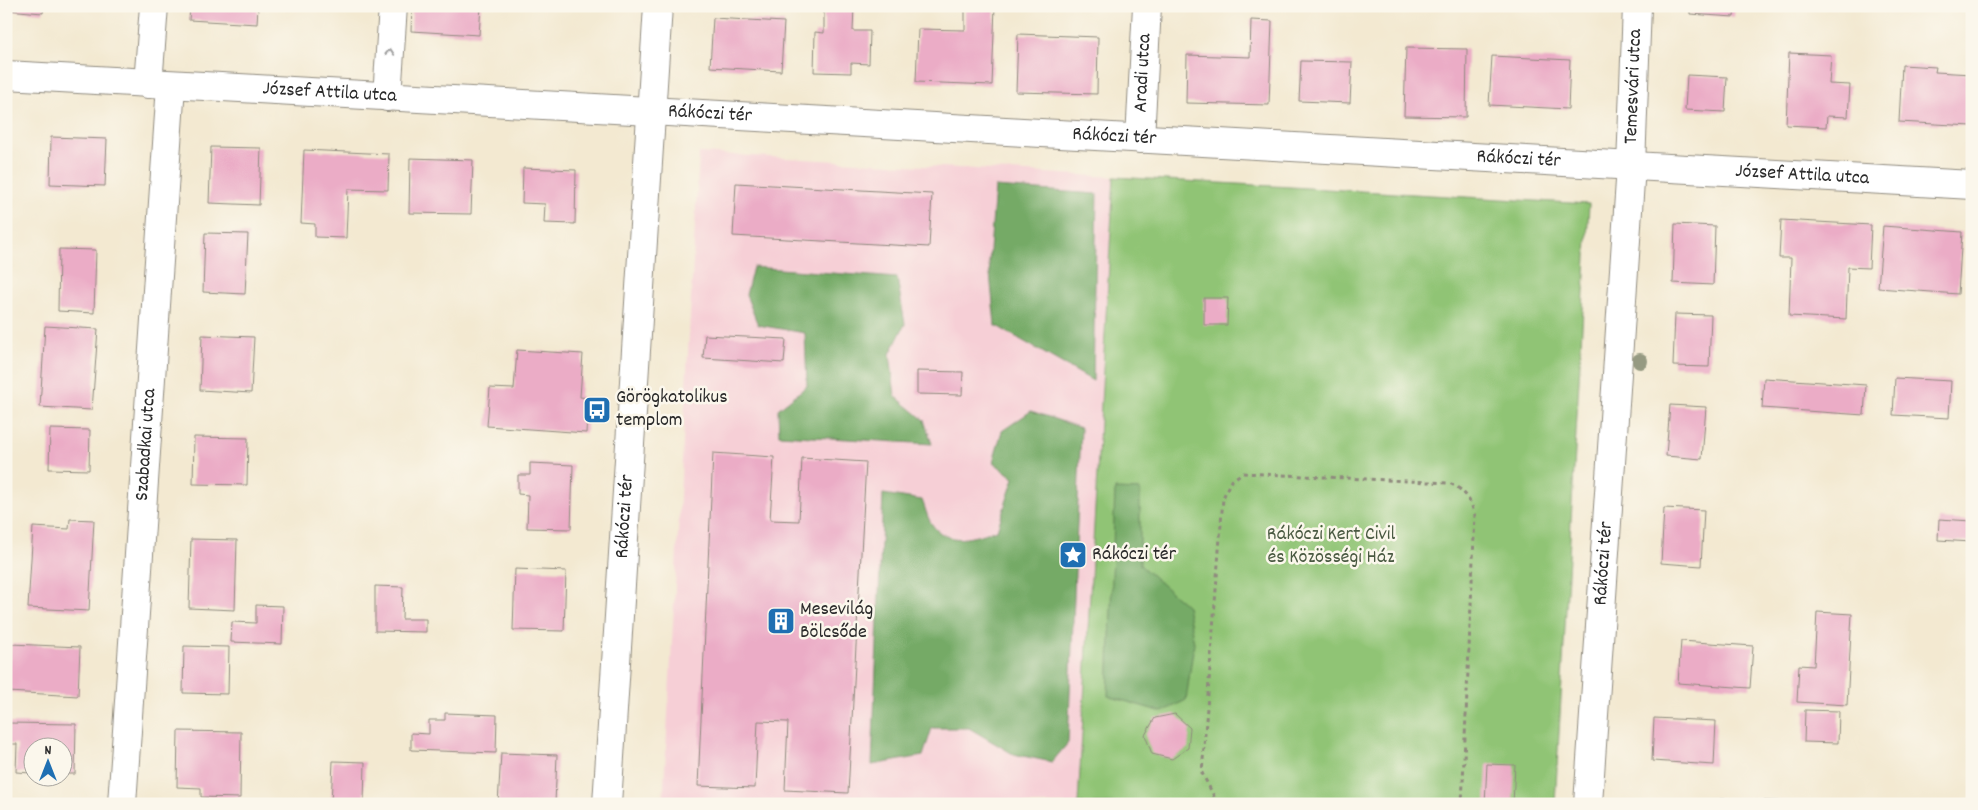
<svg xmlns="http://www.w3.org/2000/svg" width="1978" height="810" font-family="Dekko,sans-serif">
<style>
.built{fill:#f6cfd6}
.green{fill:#90c475;stroke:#5e7850}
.forest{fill:#74aa66;stroke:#506a48}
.building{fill:#ebacc6}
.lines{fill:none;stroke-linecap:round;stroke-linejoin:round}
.minor-casing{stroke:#8f8a7e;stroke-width:30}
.path{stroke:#8f8a7e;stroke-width:3;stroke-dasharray:4 4;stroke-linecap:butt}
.minor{stroke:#fff;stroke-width:28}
.tree{fill:#969a82}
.oneway{stroke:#a0a0a0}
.labels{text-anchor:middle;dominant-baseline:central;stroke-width:5;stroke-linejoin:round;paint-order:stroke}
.street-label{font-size:20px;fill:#2b2b2b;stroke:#fbf7ec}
.poi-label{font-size:20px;fill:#2b2b2b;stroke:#fbf7ec;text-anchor:start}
.park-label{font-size:20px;fill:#495941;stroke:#fbf7ec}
</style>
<rect width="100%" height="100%" fill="#fbf7ec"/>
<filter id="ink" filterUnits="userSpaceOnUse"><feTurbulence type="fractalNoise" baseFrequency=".02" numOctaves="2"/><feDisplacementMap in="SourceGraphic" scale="10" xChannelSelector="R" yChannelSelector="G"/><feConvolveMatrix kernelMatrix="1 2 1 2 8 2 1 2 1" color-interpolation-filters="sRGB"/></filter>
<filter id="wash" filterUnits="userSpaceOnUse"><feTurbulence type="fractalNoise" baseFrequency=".0096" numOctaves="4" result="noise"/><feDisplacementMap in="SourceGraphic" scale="20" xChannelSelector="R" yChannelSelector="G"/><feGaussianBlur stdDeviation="1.12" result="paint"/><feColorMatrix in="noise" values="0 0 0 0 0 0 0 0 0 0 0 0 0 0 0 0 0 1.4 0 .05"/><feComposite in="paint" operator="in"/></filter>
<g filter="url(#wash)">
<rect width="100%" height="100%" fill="#f3e9d1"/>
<!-- built -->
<path class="built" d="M699,153L1114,177L1078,804H663Z"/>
<!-- green -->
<path class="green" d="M1114,177L1589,204L1555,804H1078Z"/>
<!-- forest -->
<g class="forest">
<path d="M995,187L1097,194L1093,381L995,325L989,263Z"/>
<path d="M753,267L897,278L905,324L890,354L895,396L924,420L932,444L779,435L778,409L807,386L805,333L758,325L746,295Z"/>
<path d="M1031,411L1081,428L1068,743L1052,762L1013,754L969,728H932L923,756L872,765L883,494L922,500C925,507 927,517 931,523C948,548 973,537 997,530L1014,478L993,462L1002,431Z"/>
<path d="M1115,489L1140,490V565L1187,606L1194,643L1186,700L1162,712L1108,696Z"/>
</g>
<g id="blocks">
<!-- building -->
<g class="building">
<path d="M6,6H44L43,13L6,10Z"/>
<path d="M190,6H258L257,24L189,20Z"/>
<path d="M412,6H481L479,35L411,31Z"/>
<path d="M824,6H854L853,31H870L869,64L851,63V73L814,72L815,32L824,33Z"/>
<path d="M965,6H995L992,85L916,82L918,29L965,30Z"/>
<path d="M1690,6H1735L1734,17L1690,14Z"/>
<path d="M713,18L784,22L781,71L710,67Z"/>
<path d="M1251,20L1272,21L1269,105L1186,103L1187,55L1250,57Z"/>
<path d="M1018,34L1098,37L1097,94L1016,92Z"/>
<path d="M1406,48L1467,49L1466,117L1404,116Z"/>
<path d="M1789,53L1831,55L1829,84L1850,85L1848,117L1827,116L1826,127L1786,125Z"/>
<path d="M1492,56L1570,60L1568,109L1489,105Z"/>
<path d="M1301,61L1352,62L1350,103L1299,101Z"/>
<path d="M1902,65L1936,67L1935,72L1972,74V126L1899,122Z"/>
<path d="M1687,75L1727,77L1725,112L1685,110Z"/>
<path d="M51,137L107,139L105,186L50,184Z"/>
<path d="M211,147L261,148L259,205L209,203Z"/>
<path d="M304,150L389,154L388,190L348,189L346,238L315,237V224L301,223Z"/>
<path d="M410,158L473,160L471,214L409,213Z"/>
<path d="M523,168L576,170L575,224L544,223L545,204L522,203Z"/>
<path d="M736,183L932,194L929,247L733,236Z"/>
<path d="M1781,220L1871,225L1869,268L1848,267L1846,319L1789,316L1791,258H1779Z"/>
<path d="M1675,224L1715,226L1713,285L1673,283Z"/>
<path d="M1883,226L1962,232L1958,294L1878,288Z"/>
<path d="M205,233L248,234L245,294L203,292Z"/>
<path d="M59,249L96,250L94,313L58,311Z"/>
<path d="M1204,298H1228L1227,325H1204Z"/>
<path d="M1675,314L1711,315L1709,367L1673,366Z"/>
<path d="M45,326L98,329L92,410L40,407Z"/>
<path d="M202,335L254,337L251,393L200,390Z"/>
<path d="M705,335L786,339L784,363L703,358Z"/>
<path d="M517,350L583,354L580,397L588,398L586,433L487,426L490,388L514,389Z"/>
<path d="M917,371L963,372L962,395L917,394Z"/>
<path d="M6,373H10L8,407H6Z"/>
<path d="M1764,378L1866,385L1864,415L1762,408Z"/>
<path d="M1895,378L1951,381L1949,418L1893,415Z"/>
<path d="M1670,405L1706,407L1702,459L1666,456Z"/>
<path d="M50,429L90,430L89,470L49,469Z"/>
<path d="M194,437L248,438L247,485L193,484Z"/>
<path d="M713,453L774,457L770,520L799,521L802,458L866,462L848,793L785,790L788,722L758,721L755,788L698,786Z"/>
<path d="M530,463L573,465L571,529L527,528L528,495L518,494V475H530Z"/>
<path d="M1664,508L1704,510L1701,566L1661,563Z"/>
<path d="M70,519L94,520L89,611L28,608L33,527L69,529Z"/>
<path d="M1939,519L1972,521V542L1938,540Z"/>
<path d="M191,539L237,540L235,610L189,608Z"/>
<path d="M515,569L566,571L564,631L513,630Z"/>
<path d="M375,586L403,587L402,619H426V632L375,631Z"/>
<path d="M256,605L283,606L282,644L231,642L232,622L256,623Z"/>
<path d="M1817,612L1852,614L1847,705L1797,702L1799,665L1814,666Z"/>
<path d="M1681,641L1753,646L1750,688L1678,683Z"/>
<path d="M11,644L80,647L78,696L8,692Z"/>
<path d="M184,646L229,647L228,694L183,693Z"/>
<path d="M1805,710L1839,711L1838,743L1804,742Z"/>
<path d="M445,713L497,715L496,753L411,750V733L429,734V720H445Z"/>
<path d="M1175,714L1190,728L1188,748L1172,759L1152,754L1145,735L1155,718Z"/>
<path d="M1654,718L1716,721L1714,765L1652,761Z"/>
<path d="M7,723L76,724L75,774H62V748H32V773L16,772L17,744H6Z"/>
<path d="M178,731L241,732L240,798L201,797V788L177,787Z"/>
<path d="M501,753L557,755L555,804H498Z"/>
<path d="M333,761L365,762L364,804H331Z"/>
<path d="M1487,764L1515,765L1513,804H1485Z"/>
<path d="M1720,799L1795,802V804H1720Z"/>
</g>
</g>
</g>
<g filter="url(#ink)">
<use href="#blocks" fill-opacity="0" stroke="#8f8a7e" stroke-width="1"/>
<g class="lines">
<defs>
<g id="minor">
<path id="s1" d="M6,75L1972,185"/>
<path d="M148,84L154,6"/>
<path d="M387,97L393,6"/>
<path id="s2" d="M1140,139L1147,6"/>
<path id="s3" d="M122,804L171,85"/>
<path id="s4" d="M607,804L658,6"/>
<path id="s5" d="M1588,804L1631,166L1637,6"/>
</g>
</defs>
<!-- minor casing -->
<use href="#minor" class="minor-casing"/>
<!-- path -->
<path class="path" d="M1218,804L1202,773L1223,498L1230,482L1242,473L1449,483C1465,490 1470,499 1475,515L1462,804"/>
<!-- minor -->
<use href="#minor" class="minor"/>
</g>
<!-- trees -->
<circle class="tree" cx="1640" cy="361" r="8"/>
<!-- one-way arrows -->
<defs><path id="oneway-chevron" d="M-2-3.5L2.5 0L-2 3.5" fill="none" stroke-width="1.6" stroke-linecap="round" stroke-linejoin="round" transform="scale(1.25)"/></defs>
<use class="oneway" href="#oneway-chevron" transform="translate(390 52) rotate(-86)"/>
</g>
<!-- icons -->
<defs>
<symbol id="bus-square" viewBox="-11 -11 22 22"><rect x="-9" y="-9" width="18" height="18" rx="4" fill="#1f6fb2" stroke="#fbf7ec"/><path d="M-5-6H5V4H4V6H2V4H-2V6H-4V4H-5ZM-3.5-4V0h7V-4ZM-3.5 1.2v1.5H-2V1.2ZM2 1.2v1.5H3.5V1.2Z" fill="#fff"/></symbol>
<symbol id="sight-square" viewBox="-11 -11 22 22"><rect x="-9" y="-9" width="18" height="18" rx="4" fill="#1f6fb2" stroke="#fbf7ec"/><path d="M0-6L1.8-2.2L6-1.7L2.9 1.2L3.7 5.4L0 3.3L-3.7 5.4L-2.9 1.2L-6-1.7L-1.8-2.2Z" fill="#fff"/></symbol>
<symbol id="building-square" viewBox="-11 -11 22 22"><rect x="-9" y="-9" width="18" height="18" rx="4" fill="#1f6fb2" stroke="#fbf7ec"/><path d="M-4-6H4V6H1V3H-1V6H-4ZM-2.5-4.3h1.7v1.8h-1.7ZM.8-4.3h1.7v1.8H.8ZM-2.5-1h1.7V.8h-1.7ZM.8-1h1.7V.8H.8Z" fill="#fff"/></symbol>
</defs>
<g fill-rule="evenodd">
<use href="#bus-square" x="581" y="394" width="32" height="32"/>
<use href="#sight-square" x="1057" y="539" width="32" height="32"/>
<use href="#building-square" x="765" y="605" width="32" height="32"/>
</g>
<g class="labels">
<!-- street labels -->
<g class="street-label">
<text stroke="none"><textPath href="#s2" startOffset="66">Aradi utca</textPath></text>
<text stroke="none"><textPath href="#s5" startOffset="719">Temesvári utca</textPath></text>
<text stroke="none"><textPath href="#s1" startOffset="324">József Attila utca</textPath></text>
<text stroke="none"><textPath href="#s1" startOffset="705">Rákóczi tér</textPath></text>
<text stroke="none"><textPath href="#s1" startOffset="1110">Rákóczi tér</textPath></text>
<text stroke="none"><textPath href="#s1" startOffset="1515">Rákóczi tér</textPath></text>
<text stroke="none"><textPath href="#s1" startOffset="1799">József Attila utca</textPath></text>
<text stroke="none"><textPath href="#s3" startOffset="360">Szabadkai utca</textPath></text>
<text stroke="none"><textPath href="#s4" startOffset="288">Rákóczi tér</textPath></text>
<text stroke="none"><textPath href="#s5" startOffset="241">Rákóczi tér</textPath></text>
</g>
<!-- poi labels -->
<g class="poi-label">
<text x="616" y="398">Görögkatolikus<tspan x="616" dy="23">templom</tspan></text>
<text x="1092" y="555">Rákóczi tér</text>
<text x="800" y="610">Mesevilág<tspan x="800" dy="23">Bölcsőde</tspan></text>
</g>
<!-- park labels -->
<g class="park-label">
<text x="1331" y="535">Rákóczi Kert Civil<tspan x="1331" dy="23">és Közösségi Ház</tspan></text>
</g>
</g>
<!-- margin -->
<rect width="1978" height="810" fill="none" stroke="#fbf7ec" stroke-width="25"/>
<!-- north arrow -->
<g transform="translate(48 762)"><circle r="24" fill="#fbf7ec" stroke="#a8a59f"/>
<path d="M0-4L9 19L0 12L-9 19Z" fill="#1f6fb2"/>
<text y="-8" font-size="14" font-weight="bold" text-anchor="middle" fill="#2b2b2b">N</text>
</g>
</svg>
